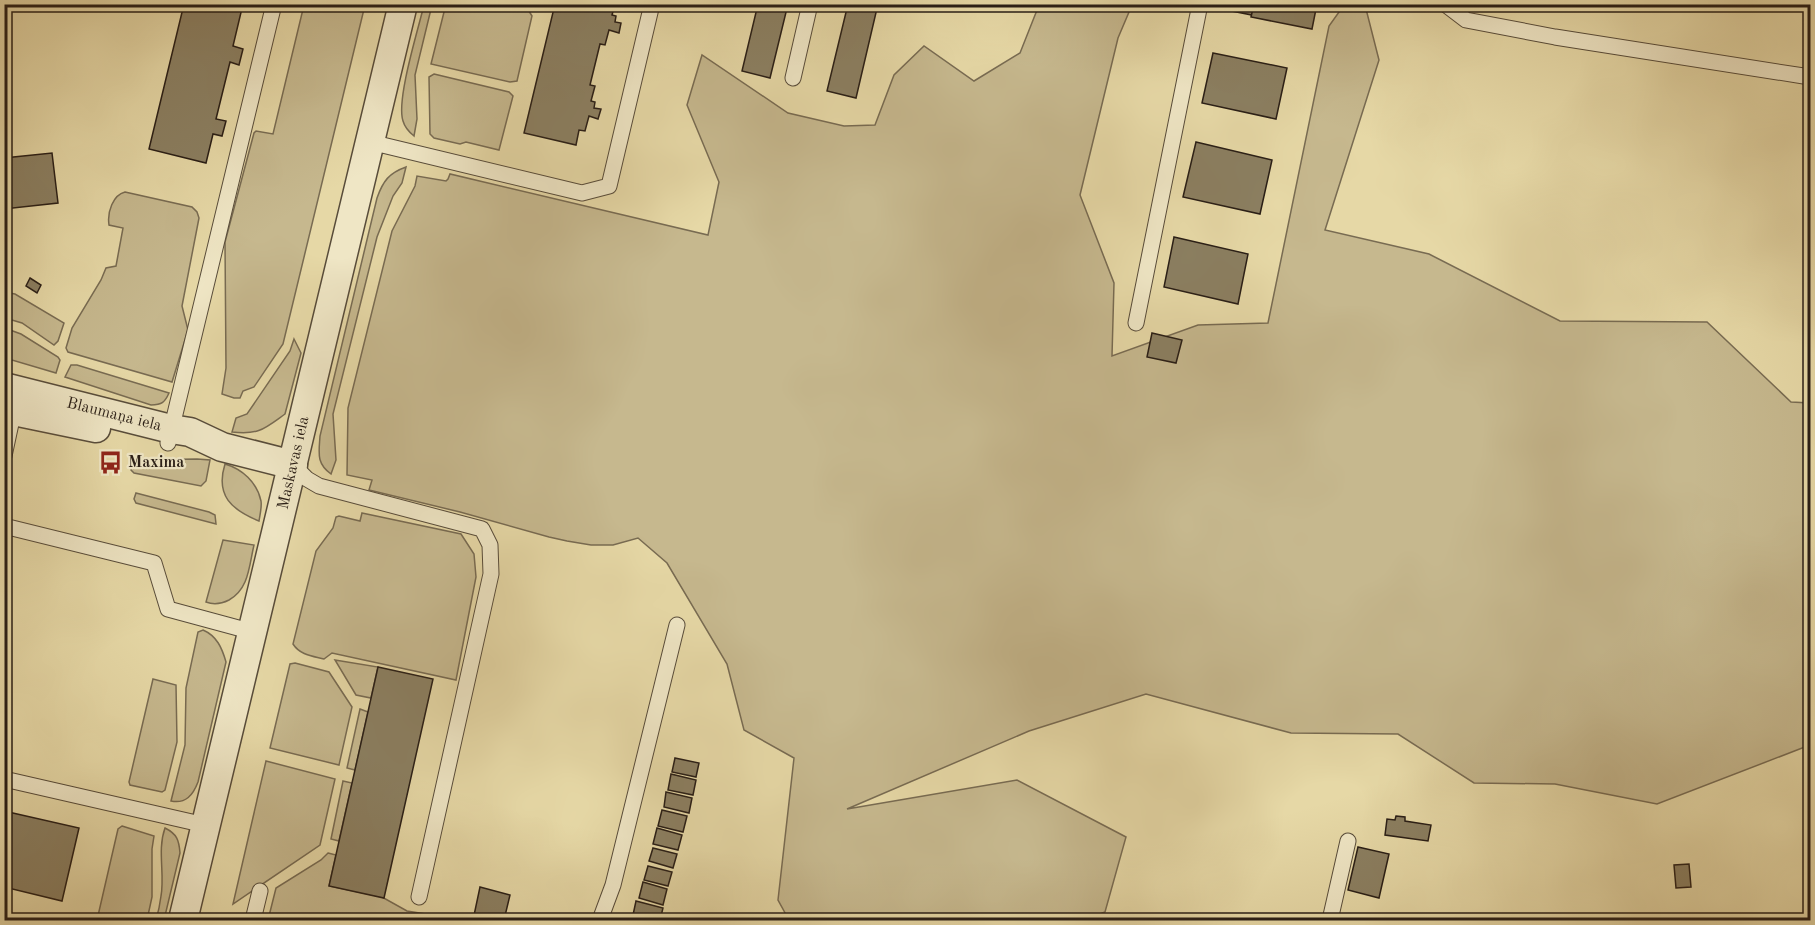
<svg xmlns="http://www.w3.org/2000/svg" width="1815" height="925" font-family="'Old Standard TT',serif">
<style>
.green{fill:#c6b88e;stroke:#786b52;stroke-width:1.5}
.building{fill:#8b7f61;stroke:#291e16;stroke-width:1.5}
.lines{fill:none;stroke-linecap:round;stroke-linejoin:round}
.service-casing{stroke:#584c3a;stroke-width:17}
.minor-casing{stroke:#584c3a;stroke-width:31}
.service{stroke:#efe6c5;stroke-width:15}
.minor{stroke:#efe6c5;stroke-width:28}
.labels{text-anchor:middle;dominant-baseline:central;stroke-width:4.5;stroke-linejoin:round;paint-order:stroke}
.street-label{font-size:16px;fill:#291e16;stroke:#efe6c5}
.poi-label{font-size:16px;font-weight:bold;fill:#291e16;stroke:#efe6c5;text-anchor:start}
</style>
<rect width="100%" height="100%" fill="#e6d8a6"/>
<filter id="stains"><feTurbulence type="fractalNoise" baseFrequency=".00333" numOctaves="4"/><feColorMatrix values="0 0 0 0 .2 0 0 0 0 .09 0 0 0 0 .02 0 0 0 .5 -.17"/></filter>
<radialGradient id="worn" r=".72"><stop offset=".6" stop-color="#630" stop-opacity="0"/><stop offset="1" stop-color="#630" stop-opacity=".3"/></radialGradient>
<!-- green -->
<g class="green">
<path d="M446,4H514L527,8L532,16L517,81L510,82L431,64Z"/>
<path d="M302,5H365L283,344L254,387L243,391L240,398H234L222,394L226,368L225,242L254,133L256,131L273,134L304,5Z"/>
<path d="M424,5H432L415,75L417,119L414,136C409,132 405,128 403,121C396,100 418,30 424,5Z"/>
<path d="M1039,5H1132L1118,38L1080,195L1114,283L1112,356L1198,325L1268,323L1329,26L1344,5H1365L1379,60L1325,230L1429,254L1560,321L1707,322L1791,402L1810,403V533L1808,534L1810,536V745L1657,804L1555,784L1474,783L1398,734L1291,733L1146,694L1029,731L847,809L1017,780L1126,837L1105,912L1083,920H789L778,900L794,758L744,730L727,664L667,563L638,538L613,545H591L567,541L549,537L460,512L369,490L372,480L347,475L348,408L392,231L415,186L417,176L446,181L448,179L450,174L708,235L719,182L687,105L702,55L788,113L844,126L875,125L894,75L924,46L974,81L1020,53Z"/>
<path d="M434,74L509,92L513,96L499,150L466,142L460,144L434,138L430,134L429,77Z"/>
<path d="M406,167L402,183L393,196L377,237L333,414L336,460L331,474C316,463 319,453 320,436L377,198C383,181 389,173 406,167Z"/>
<path d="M125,192L192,207L197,212L199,218L182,306L188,330L172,382L68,352L66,348L72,328L101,280L106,268L116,266L123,228L109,225C107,212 113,195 125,192Z"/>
<path d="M4,292L15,294L64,323L58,341L54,345L22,323L5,318Z"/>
<path d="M10,330L21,334L58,357L60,360L56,373L5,358C4,349 4,337 10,330Z"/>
<path d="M294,339L301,353L285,414C264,429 259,435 232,432L236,418L247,414L290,351Z"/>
<path d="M71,365H77L169,393C165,402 162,405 151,405L65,377Z"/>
<path d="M197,459L210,460L206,481L201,486L134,473L131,470L133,460Z"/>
<path d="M225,464C242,469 257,482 261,501C262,507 260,514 259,521C232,510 215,496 225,464Z"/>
<path d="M136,493L209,512L215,515L216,524L136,503L134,499Z"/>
<path d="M362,513L461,534L474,554L476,577L456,680L332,653L324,659C312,656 300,655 293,644L316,551L333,528L336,517L339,516L360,521Z"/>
<path d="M223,540L254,545C249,566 249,589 229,600C221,604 214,605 206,602Z"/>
<path d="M203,630C217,636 222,648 226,662L198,782C193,795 186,804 171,801L185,745L186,688L198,632Z"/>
<path d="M335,660L378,667L371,698L356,695Z"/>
<path d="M295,663L329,672L352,707L339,765L270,748L290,664Z"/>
<path d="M153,679L176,685L177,742L165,790L162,792L130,785L129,782Z"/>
<path d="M360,709L368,712L355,770L347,768Z"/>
<path d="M266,761L335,779L320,845L233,904Z"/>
<path d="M343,781L352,783L339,841L331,839Z"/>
<path d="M122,826L154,836L152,849V897L147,920H97L118,829Z"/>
<path d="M165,828C177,834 179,840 180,853L164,920H156C158,913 160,904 161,896C165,874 157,850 165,828Z"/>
<path d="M328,853L336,855L329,886L382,897L407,911L463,920H268L276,888L321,860Z"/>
</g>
<!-- building -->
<g class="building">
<path d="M184,4H243L233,46L243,49L239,65L230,62L216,119L226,121L222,136L213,134L206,163L149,149Z"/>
<path d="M555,4H615L612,15L616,16L615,22L621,23L619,33L609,30L605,45L600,44L590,85L595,86L591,101L595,102L594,108L601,109L598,119L589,116L585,131L579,130L576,145L524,133Z"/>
<path d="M758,4H788L770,78L742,71Z"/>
<path d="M848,4H878L856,98L827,91Z"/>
<path d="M1222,4H1254L1252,15L1221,9Z"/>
<path d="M1254,4H1317L1312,29L1251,17Z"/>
<path d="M1213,53L1287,68L1276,119L1202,103Z"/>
<path d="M1196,142L1272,160L1260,214L1183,197Z"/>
<path d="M52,153L58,203L4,209V158Z"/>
<path d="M1174,237L1248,254L1238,304L1164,287Z"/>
<path d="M30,278L41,285L37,293L26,286Z"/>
<path d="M1152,333L1182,340L1176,363L1147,357Z"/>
<path d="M378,667L433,679L384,898L329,886Z"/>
<path d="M675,758L699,763L696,777L672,772Z"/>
<path d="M671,774L696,780L693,795L668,790Z"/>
<path d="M666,792L692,798L689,813L664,807Z"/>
<path d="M662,810L687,816L683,832L658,826Z"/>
<path d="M4,811L79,828L62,901L4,887Z"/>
<path d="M1396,816L1405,817V821L1431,825L1428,841L1385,835L1387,819L1395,820Z"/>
<path d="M657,828L682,835L678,850L653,844Z"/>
<path d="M1358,847L1389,854L1379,898L1348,890Z"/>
<path d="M653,848L677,854L673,868L649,861Z"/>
<path d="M1689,864L1691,887L1676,888L1674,865Z"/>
<path d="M648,866L672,872L668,886L644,880Z"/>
<path d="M643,882L667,889L663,905L639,898Z"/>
<path d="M480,887L510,895L504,920H473Z"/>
<path d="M636,901L663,908L660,920L633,915Z"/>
</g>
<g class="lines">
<defs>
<g id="service">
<path d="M1445,4L1466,20L1555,37L1810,77"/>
<path d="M793,78L810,4"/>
<path d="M370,142L582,193L609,186L652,4"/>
<path d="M1136,323L1200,4"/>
<path d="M168,443L274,4"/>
<path d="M4,456L15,405"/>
<path d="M293,465L307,479L319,486L482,529L490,545L491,574L419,897"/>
<path d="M4,526L154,563L168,609L253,632"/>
<path d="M4,779L205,825"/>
<path d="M253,920L260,891"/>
<path d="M600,920L613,885L677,625"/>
<path d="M1330,920L1348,841"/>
</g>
<g id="minor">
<path d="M4,387L171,429L190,432L222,447L293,465"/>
<path d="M4,409L96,428"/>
<path d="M183,920L403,4"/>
</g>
</defs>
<!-- service casing -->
<use href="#service" class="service-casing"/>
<!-- minor casing -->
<use href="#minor" class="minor-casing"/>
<!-- service -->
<use href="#service" class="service"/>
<!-- minor -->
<use href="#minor" class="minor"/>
</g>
<!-- icons -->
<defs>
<symbol id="bus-bare" viewBox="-9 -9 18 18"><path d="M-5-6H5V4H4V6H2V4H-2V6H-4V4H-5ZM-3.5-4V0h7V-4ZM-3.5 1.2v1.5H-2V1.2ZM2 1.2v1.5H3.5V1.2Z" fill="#8f2418" stroke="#efe6c5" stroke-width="2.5" paint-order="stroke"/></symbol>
</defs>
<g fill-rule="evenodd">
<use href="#bus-bare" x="94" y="446" width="33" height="33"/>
</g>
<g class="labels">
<!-- street labels -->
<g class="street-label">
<text transform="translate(114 415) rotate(14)">Blaumaņa iela</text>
<text transform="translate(294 463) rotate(-77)">Maskavas iela</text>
</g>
<!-- poi labels -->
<g class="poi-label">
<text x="128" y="463">Maxima</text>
</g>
</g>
<!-- margin -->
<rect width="1815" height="925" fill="none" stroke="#e6d8a6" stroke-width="24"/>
<rect x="6" y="6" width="1803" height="913" fill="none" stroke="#291e16" stroke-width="3"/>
<rect x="12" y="12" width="1791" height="901" fill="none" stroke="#291e16" stroke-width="1.5"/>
<rect width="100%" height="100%" filter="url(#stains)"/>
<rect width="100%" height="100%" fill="url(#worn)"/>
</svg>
